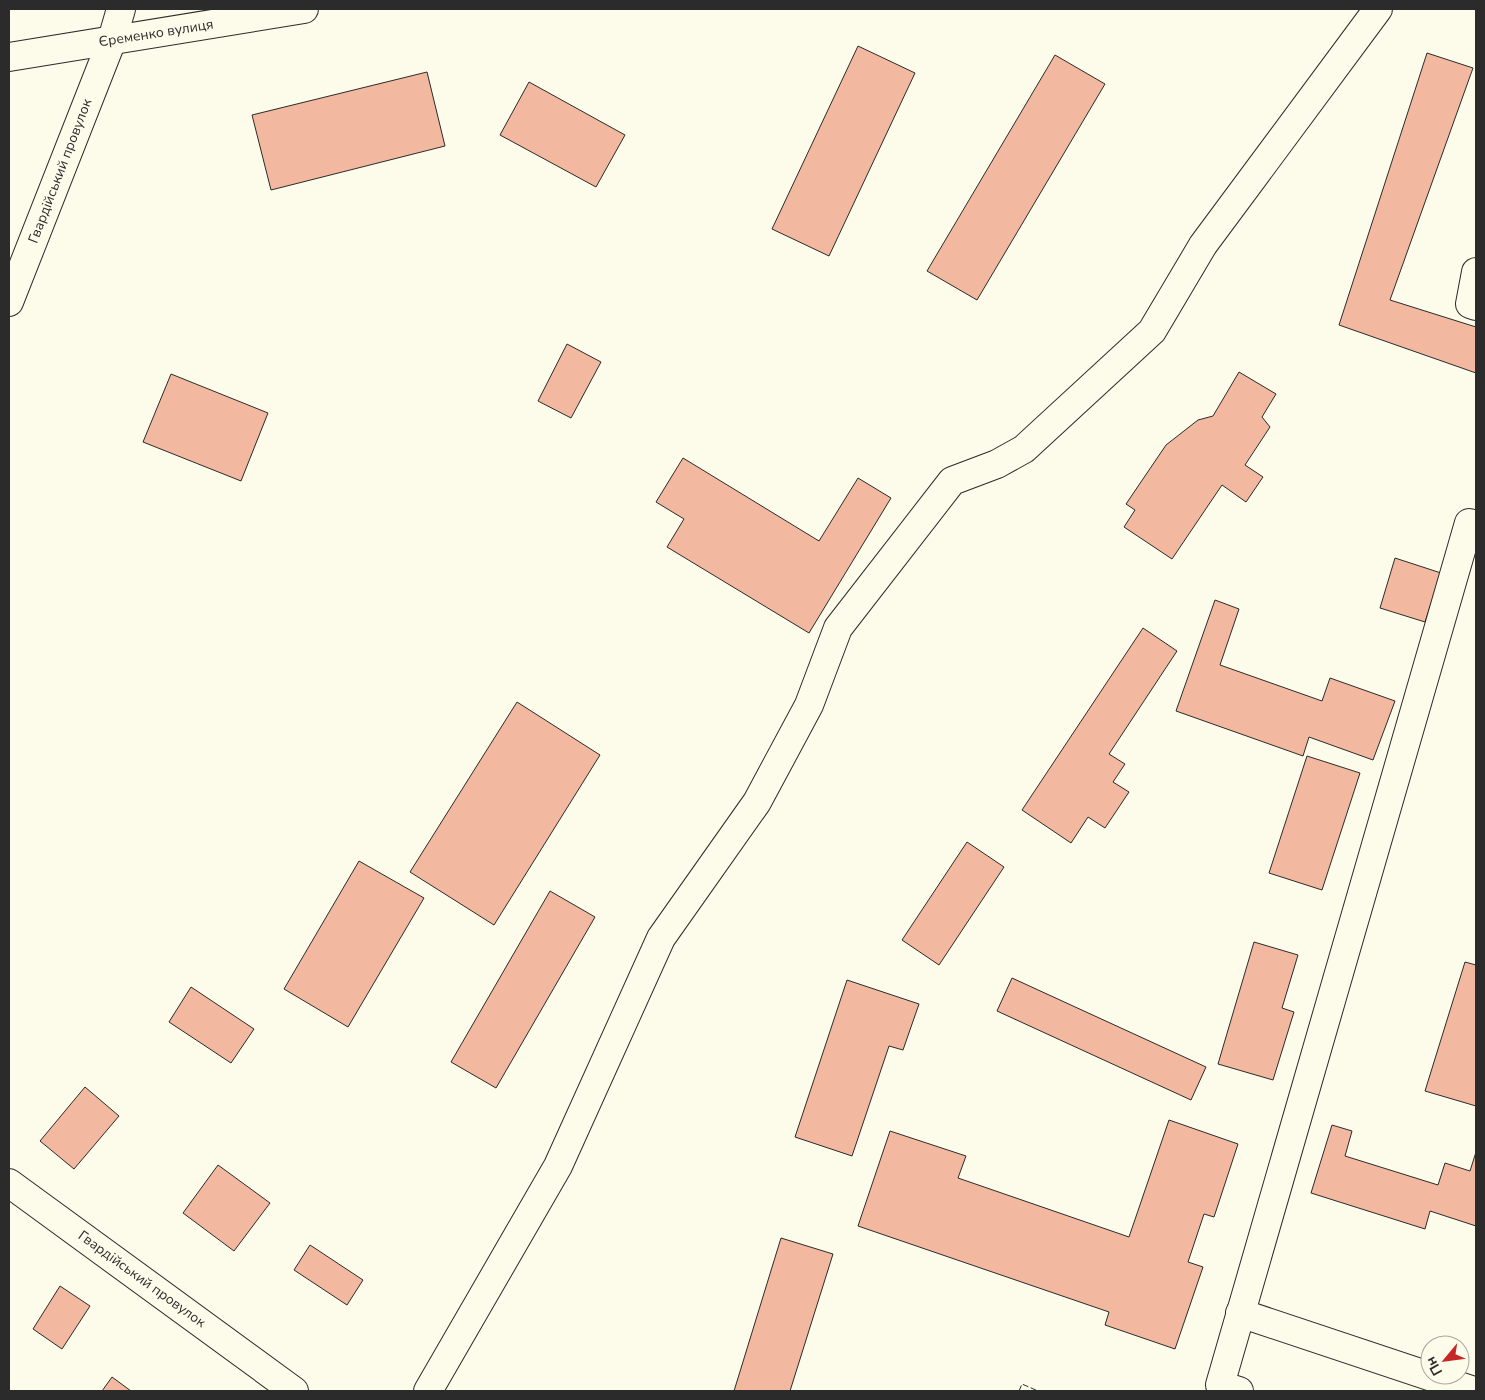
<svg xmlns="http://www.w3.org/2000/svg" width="1485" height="1400" font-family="'Nunito Sans',sans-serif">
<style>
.building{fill:#f2b8a0;stroke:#2b2b2b}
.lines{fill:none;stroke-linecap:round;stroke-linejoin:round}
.minor-casing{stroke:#2b2b2b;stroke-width:30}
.minor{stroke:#fdfbea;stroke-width:28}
.fence{stroke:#2b2b2b;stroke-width:1;stroke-dasharray:6 2.5;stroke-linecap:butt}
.labels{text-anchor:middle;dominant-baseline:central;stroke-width:4;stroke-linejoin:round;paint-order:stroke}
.street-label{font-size:14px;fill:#2b2b2b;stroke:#fdfbea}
</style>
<rect width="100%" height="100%" fill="#fdfbea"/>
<!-- building -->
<g class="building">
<path d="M858,46L915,73L829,256L772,229Z"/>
<path d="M1427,53L1473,68L1390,300L1476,327V373L1339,325Z"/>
<path d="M1055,55L1105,84L977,300L927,271Z"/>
<path d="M427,72L445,146L271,190L252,115Z"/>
<path d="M529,82L625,135L596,187L500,135Z"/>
<path d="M567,344L601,362L571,418L538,401Z"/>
<path d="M1239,372L1276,394L1262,417L1270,427L1245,465L1263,477L1246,502L1222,485L1172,559L1124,527L1135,510L1126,504L1166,445L1198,420L1213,416Z"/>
<path d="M171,374L268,413L241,481L143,442Z"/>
<path d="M683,458L819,541L858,478L891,498L809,633L667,547L684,519L656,502Z"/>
<path d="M1395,558L1441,573L1425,622L1380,608Z"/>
<path d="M1215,600L1239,609L1220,665L1322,701L1330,678L1395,701L1373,760L1309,737L1303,756L1176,711Z"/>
<path d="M1143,628L1177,651L1109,754L1125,764L1113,782L1129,792L1105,828L1088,817L1071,843L1022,810Z"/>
<path d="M517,702L600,755L494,925L410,872Z"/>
<path d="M1307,756L1360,773L1322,890L1269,873Z"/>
<path d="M967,842L1004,867L939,965L902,940Z"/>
<path d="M359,861L424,898L348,1027L284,989Z"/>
<path d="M550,891L595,917L496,1088L451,1062Z"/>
<path d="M1254,942L1298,955L1282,1008L1294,1012L1273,1080L1218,1064Z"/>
<path d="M1465,962L1476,965V1106L1425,1091Z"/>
<path d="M1012,978L1206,1067L1191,1100L997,1011Z"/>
<path d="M847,980L919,1004L903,1050L889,1046L852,1156L795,1137Z"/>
<path d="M191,987L254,1029L231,1063L169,1022Z"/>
<path d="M85,1087L119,1116L74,1169L40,1141Z"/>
<path d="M1169,1120L1238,1144L1214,1217L1204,1214L1188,1262L1203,1267L1175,1349L1105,1325L1109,1312L858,1226L890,1131L966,1156L958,1178L1129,1237Z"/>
<path d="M1332,1125L1352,1131L1345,1156L1438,1185L1445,1163L1470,1171L1476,1152V1226L1430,1211L1425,1229L1311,1193Z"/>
<path d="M218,1165L270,1203L234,1251L183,1213Z"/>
<path d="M781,1238L833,1254L790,1391H734Z"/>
<path d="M310,1245L363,1280L347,1305L294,1270Z"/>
<path d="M60,1286L90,1306L62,1349L33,1329Z"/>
<path d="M112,1377L131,1391H102Z"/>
</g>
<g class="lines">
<defs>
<g id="minor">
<path d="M9,57L304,9"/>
<path d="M1476,272L1470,304L1476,306"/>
<path d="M9,302L112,40L121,9"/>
<path d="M9,1183L294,1391"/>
<path d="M1240,1313L1474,1391"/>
<path d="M428,1391L558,1166L661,938L757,802L809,705L838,628L952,481L997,464L1024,449L1152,331L1203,245L1378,9"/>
<path d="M1239,1391L1220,1385L1469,523L1476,525"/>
</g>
</defs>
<!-- minor casing -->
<use href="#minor" class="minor-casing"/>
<!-- minor -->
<use href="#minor" class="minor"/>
<!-- fence -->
<path class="fence" d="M1019,1391L1022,1384L1038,1391"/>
</g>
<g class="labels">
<!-- street labels -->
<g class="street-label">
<text transform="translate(156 33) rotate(-9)">Єременко вулиця</text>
<text transform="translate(60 171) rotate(-69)">Гвардійський провулок</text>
<text transform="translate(142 1279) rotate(36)">Гвардійський провулок</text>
</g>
</g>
<!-- border -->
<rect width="1485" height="1400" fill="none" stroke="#2b2b2b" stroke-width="20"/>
<!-- north arrow -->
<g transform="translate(1445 1360) rotate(241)"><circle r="24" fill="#fdfbea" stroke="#a9a89e"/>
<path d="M0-4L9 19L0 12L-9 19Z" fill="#c62828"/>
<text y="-8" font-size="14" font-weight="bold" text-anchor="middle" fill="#2b2b2b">Пн</text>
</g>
</svg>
